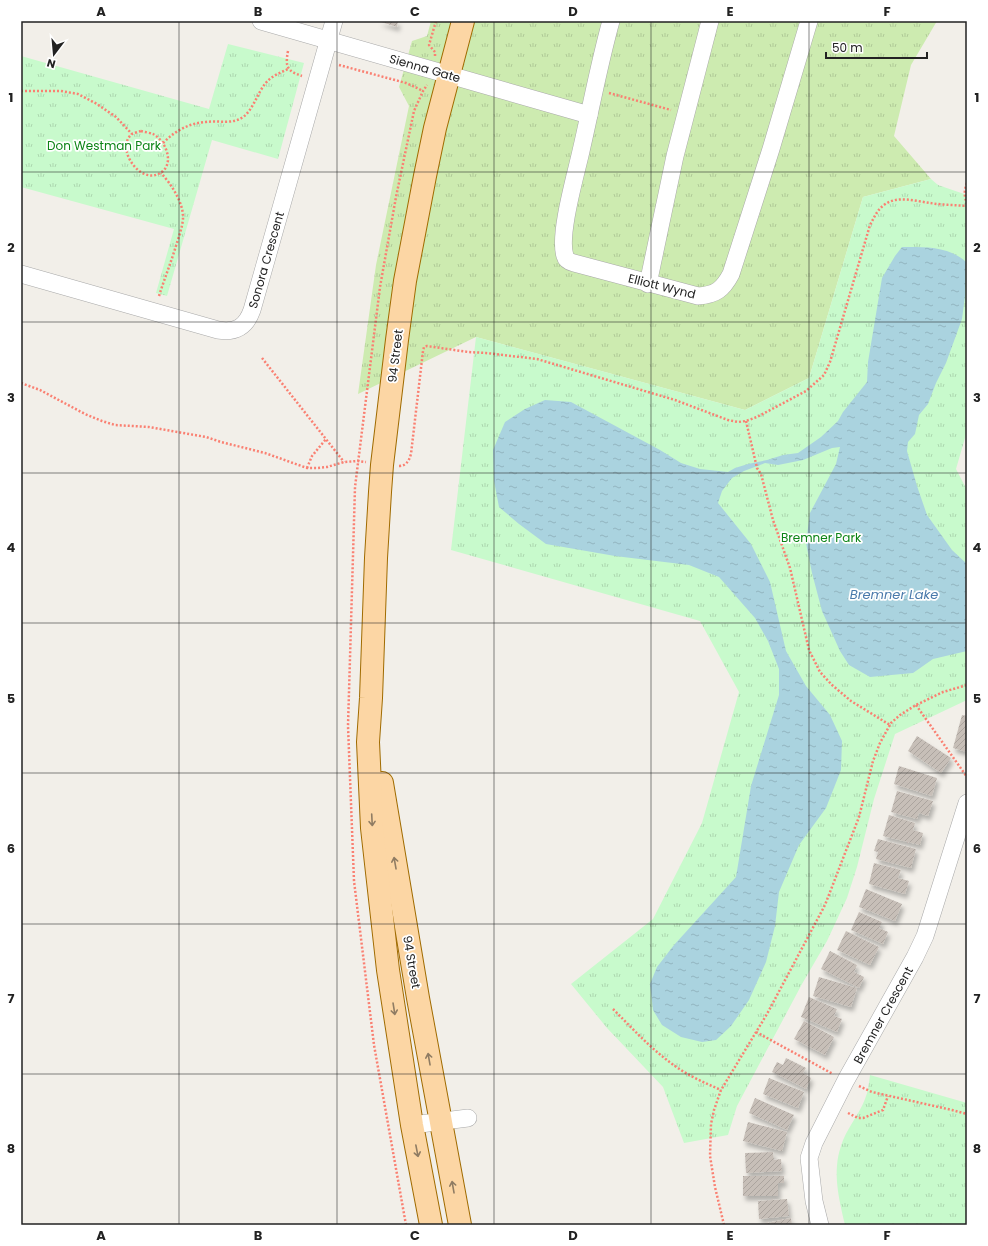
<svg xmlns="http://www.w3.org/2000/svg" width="988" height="1246" font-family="Poppins,sans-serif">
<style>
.grass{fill:url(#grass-tufts)}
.park{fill:url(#park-tufts)}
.water{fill:url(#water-ripples)}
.building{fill:url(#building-hatch);filter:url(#shadow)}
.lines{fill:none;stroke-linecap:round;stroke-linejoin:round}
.minor-casing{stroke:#a9a9a9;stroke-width:18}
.major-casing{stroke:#a06b00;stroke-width:24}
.path{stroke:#fa8072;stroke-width:2.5;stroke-dasharray:2 2;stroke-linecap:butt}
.minor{stroke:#fff;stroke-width:17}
.major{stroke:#fcd6a4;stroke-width:22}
.oneway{stroke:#8f7c63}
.grid{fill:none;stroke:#222;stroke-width:1;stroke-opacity:0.55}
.labels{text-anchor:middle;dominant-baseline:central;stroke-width:3.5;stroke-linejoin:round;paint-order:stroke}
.street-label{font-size:12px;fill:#222;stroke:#fff}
.park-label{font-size:12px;fill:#0c8416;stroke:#fff}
.water-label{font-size:13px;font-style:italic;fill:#4a7aab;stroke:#fff}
.neatline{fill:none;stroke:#222;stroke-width:1.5}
.grid-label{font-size:13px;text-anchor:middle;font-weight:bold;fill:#222}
</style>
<defs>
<pattern id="grass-tufts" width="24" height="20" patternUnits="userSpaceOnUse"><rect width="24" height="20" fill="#cdebb0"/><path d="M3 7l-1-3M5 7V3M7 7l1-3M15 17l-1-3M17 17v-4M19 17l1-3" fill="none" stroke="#b0c997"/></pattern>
<pattern id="park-tufts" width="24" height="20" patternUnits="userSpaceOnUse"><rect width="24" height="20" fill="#c8facc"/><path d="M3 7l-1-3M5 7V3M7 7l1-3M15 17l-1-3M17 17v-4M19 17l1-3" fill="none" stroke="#acd6af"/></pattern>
<pattern id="water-ripples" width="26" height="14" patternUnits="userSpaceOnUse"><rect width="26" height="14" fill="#aad3df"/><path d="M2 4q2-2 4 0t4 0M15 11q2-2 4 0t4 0" fill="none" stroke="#92b5bf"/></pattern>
<pattern id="building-hatch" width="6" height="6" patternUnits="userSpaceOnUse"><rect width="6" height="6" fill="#c7bfb8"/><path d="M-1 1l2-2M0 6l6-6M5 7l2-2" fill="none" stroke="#aba49e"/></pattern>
<filter id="shadow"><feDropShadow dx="2.5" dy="4.5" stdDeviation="2" flood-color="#0004"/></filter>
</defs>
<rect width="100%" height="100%" fill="#f2efe9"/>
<!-- grass -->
<path class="grass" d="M431,21H937L911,65L894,136L931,179L863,197L809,378L745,410L476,337L358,394L376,265L409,106L399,87L412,41L427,36Z"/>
<!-- park -->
<g class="park">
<path d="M228,44L304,63L278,159L212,140L167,296L156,293L174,229L21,187V56L209,109Z"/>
<path d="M931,179L938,185L967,195V431L956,469L967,490V700L895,734L874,799L857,867L847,898L827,941L802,984L737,1106L728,1135L684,1143L663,1087L607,1028L571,984L653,919L702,823L739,692L700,621L451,550L476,337L745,410L809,378L863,197Z"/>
<path d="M870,1075L967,1103V1225H845C839,1199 832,1172 841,1146C846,1129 859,1115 865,1099C868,1092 869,1083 870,1075Z"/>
</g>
<!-- water -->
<path class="water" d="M902,247C924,247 949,246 966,262L965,296L962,319L946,363L936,383L928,404L919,415L915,434L908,442L907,451L917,486L927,515L952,550L967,564V651L933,659L913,673L870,677L849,665L840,651L822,611L812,573L806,543L810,513L836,464L840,447L832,448L803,460L778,465L765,463L744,471L732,478L722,491L718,503L751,544L770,582L786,651L806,686L830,715L842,741L841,770L826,808L799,845L779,892L775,926L766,962L749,1000L731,1026L716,1040L702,1042L681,1037L662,1025L653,1010L650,984L657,967L674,945L736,877L751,786L779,695V669L768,641L755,618L719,577L689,565L615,556L546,544L519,524L499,507L494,481L493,450L505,422L525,409L545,400L571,402L660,450L681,463L700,469L728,472L735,468L748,464L767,460L783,455L798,453L821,437L838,421L843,412L867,382L868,362L882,278L895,256Z"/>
<!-- building -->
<g class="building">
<path d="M378,21H398L397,27Z"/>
<path d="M962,715L967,716V752L953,748Z"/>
<path d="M917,736L951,758L941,773L908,751Z"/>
<path d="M899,766L937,778L932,796L894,784Z"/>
<path d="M897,791L933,801L928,816L919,813L917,819L891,812Z"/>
<path d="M889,815L915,823L913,830L923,833L920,845L883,836Z"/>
<path d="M878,839L916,849L911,868L876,859L878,852L874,851Z"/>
<path d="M874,863L901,870L898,878L909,881L905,894L869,884Z"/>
<path d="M866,889L902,904L895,921L859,907Z"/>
<path d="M859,912L882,922L879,928L888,932L883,944L851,930Z"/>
<path d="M846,931L879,947L870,965L837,950Z"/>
<path d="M830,951L857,965L854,972L864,977L859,988L821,969Z"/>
<path d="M819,977L857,988L851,1007L813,996Z"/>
<path d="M809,997L837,1009L834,1016L842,1019L837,1032L801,1017Z"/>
<path d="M804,1021L834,1037L825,1055L794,1039Z"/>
<path d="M786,1058L806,1068L803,1073L811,1078L806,1089L772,1072L777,1062L783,1065Z"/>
<path d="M769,1078L804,1092L798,1108L763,1094Z"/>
<path d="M755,1098L794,1115L787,1130L749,1113Z"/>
<path d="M748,1122L787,1132L782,1151L743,1141Z"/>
<path d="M773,1152L774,1160L781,1159L782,1171L746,1173L745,1153Z"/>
<path d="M743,1176H784V1183H778V1196H743Z"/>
<path d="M787,1199L789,1216L759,1219L758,1201Z"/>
<path d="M791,1218L792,1225H763V1224Z"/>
</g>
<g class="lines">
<defs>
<g id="minor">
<path d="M261,21L589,115"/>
<path d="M611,21C599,64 591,108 581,151C576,174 558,235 565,256C566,260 570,262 574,263L698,296C716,295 723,289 731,274L771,149L809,21"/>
<path d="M21,274L218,330C236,333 246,327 252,310L334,21"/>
<path d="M648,284L675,156L710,21"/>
<path d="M412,1125L468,1118"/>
<path d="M820,1225L814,1201L809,1158L814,1143L846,1080L915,957L925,936L967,803"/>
</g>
<g id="major">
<path d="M382,783L418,998L460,1225"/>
<path d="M431,1225L412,1125L388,970L372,828L368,742L371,698L376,558L380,492L382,465L397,340L405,281L425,176L435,128L463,21"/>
</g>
</defs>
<!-- minor casing -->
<use href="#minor" class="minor-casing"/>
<!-- major casing -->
<use href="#major" class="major-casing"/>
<!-- path -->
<g class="path">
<path d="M288,51C285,67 287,71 302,76"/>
<path d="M435,56V52L429,45L436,21"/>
<path d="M339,65L406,83L415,87L423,91"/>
<path d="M21,91H61L78,94L97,104L116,117L132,134"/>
<path d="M609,93L671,110"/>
<path d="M141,131C145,132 150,133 153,134C165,140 174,161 163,171C142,189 114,148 132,134C134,133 138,132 141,131Z"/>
<path d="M163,143C175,131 189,123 206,122C218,120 232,125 243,117C253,110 257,94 265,84C271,76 280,73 288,69"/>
<path d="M967,183C964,191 964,196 967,204"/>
<path d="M159,296C164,280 170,265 175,249C178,239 182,229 183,219C184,203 171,184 161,173"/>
<path d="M262,358L344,462"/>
<path d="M21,383L40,390L85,414L102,421L115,425L149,427L206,437L221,442L265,453L307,468H317L327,467L344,462L358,461L366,462"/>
<path d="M746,421L757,468L761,474L773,520L790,568L809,650L820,672L832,685L851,701L890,725"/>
<path d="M399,466C406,466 409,461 411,454L423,351L424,347L427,346L468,352L486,353L537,359L675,400L728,420L738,422L746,421L757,417L806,391L824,375L830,362L870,225C874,218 877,210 884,205C897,195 915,201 930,203C942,205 955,205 967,206"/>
<path d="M307,468L312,456L326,439"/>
<path d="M916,705L967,777"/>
<path d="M613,1009C633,1029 652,1050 675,1066C689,1076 705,1083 721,1090"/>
<path d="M756,1032L833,1074"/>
<path d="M859,1086L872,1092L952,1110L967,1114"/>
<path d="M848,1113L858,1118H863L883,1110L888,1096"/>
<path d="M406,1225L374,1045L354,881L348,726L355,487L380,287L396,197L414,111L423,91L427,85"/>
<path d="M724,1225L715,1187L710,1156L711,1124L714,1110L721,1090L767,1014L825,905L859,817L873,761L880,743L891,723L900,715L916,705L943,692L967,685"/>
</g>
<!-- minor -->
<use href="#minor" class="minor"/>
<!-- major -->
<use href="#major" class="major"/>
</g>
<!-- one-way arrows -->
<defs><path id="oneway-shaft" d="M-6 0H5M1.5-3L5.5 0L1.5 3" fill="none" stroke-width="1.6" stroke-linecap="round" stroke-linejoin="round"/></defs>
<g class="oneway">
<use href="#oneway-shaft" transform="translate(372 820) rotate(87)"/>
<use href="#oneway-shaft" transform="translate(395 863) rotate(-100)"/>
<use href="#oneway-shaft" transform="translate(394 1009) rotate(81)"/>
<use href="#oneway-shaft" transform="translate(429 1059) rotate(-100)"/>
<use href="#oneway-shaft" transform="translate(417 1151) rotate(79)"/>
<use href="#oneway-shaft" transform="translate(453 1187) rotate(-100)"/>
</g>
<!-- grid -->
<path class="grid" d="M179,21V1225M337,21V1225M494,21V1225M651,21V1225M809,21V1225M21,172H967M21,322H967M21,473H967M21,623H967M21,773H967M21,924H967M21,1074H967"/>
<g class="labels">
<!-- street labels -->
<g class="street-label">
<text transform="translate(425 68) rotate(16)">Sienna Gate</text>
<text transform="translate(266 260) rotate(-74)">Sonora Crescent</text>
<text transform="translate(662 286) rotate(14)">Elliott Wynd</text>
<text transform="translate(395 356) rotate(-83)">94 Street</text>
<text transform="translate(412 962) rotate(80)">94 Street</text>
<text transform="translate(883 1015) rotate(-61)">Bremner Crescent</text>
</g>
<!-- park labels -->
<g class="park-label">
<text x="104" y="145">Don Westman Park</text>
<text x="821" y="537">Bremner Park</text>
</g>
<!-- water labels -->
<g class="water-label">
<text x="894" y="594">Bremner Lake</text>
</g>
</g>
<!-- border -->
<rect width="988" height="1246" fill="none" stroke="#ffffff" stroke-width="44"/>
<!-- north arrow -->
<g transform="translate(54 54) rotate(196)" stroke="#ffffff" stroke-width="3" paint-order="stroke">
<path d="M0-3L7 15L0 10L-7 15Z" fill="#222222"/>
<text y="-6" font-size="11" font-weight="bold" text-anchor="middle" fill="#222222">N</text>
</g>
<!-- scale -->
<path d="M826 52v6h101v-6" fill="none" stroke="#222222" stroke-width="2"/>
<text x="832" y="52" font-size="12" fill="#222222" stroke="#ffffff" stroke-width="3" paint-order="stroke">50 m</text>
<rect x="22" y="22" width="944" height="1202" class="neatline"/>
<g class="grid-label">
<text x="101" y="16">A</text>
<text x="258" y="16">B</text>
<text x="415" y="16">C</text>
<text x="573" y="16">D</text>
<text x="730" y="16">E</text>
<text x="887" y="16">F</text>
<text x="11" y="102">1</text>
<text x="977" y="102">1</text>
<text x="11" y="252">2</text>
<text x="977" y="252">2</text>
<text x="11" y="402">3</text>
<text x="977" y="402">3</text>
<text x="11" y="552">4</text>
<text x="977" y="552">4</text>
<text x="11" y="703">5</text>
<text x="977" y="703">5</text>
<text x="11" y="853">6</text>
<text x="977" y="853">6</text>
<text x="11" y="1003">7</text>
<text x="977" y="1003">7</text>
<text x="11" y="1153">8</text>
<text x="977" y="1153">8</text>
<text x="101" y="1240">A</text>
<text x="258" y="1240">B</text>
<text x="415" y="1240">C</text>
<text x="573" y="1240">D</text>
<text x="730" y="1240">E</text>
<text x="887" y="1240">F</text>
</g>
</svg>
